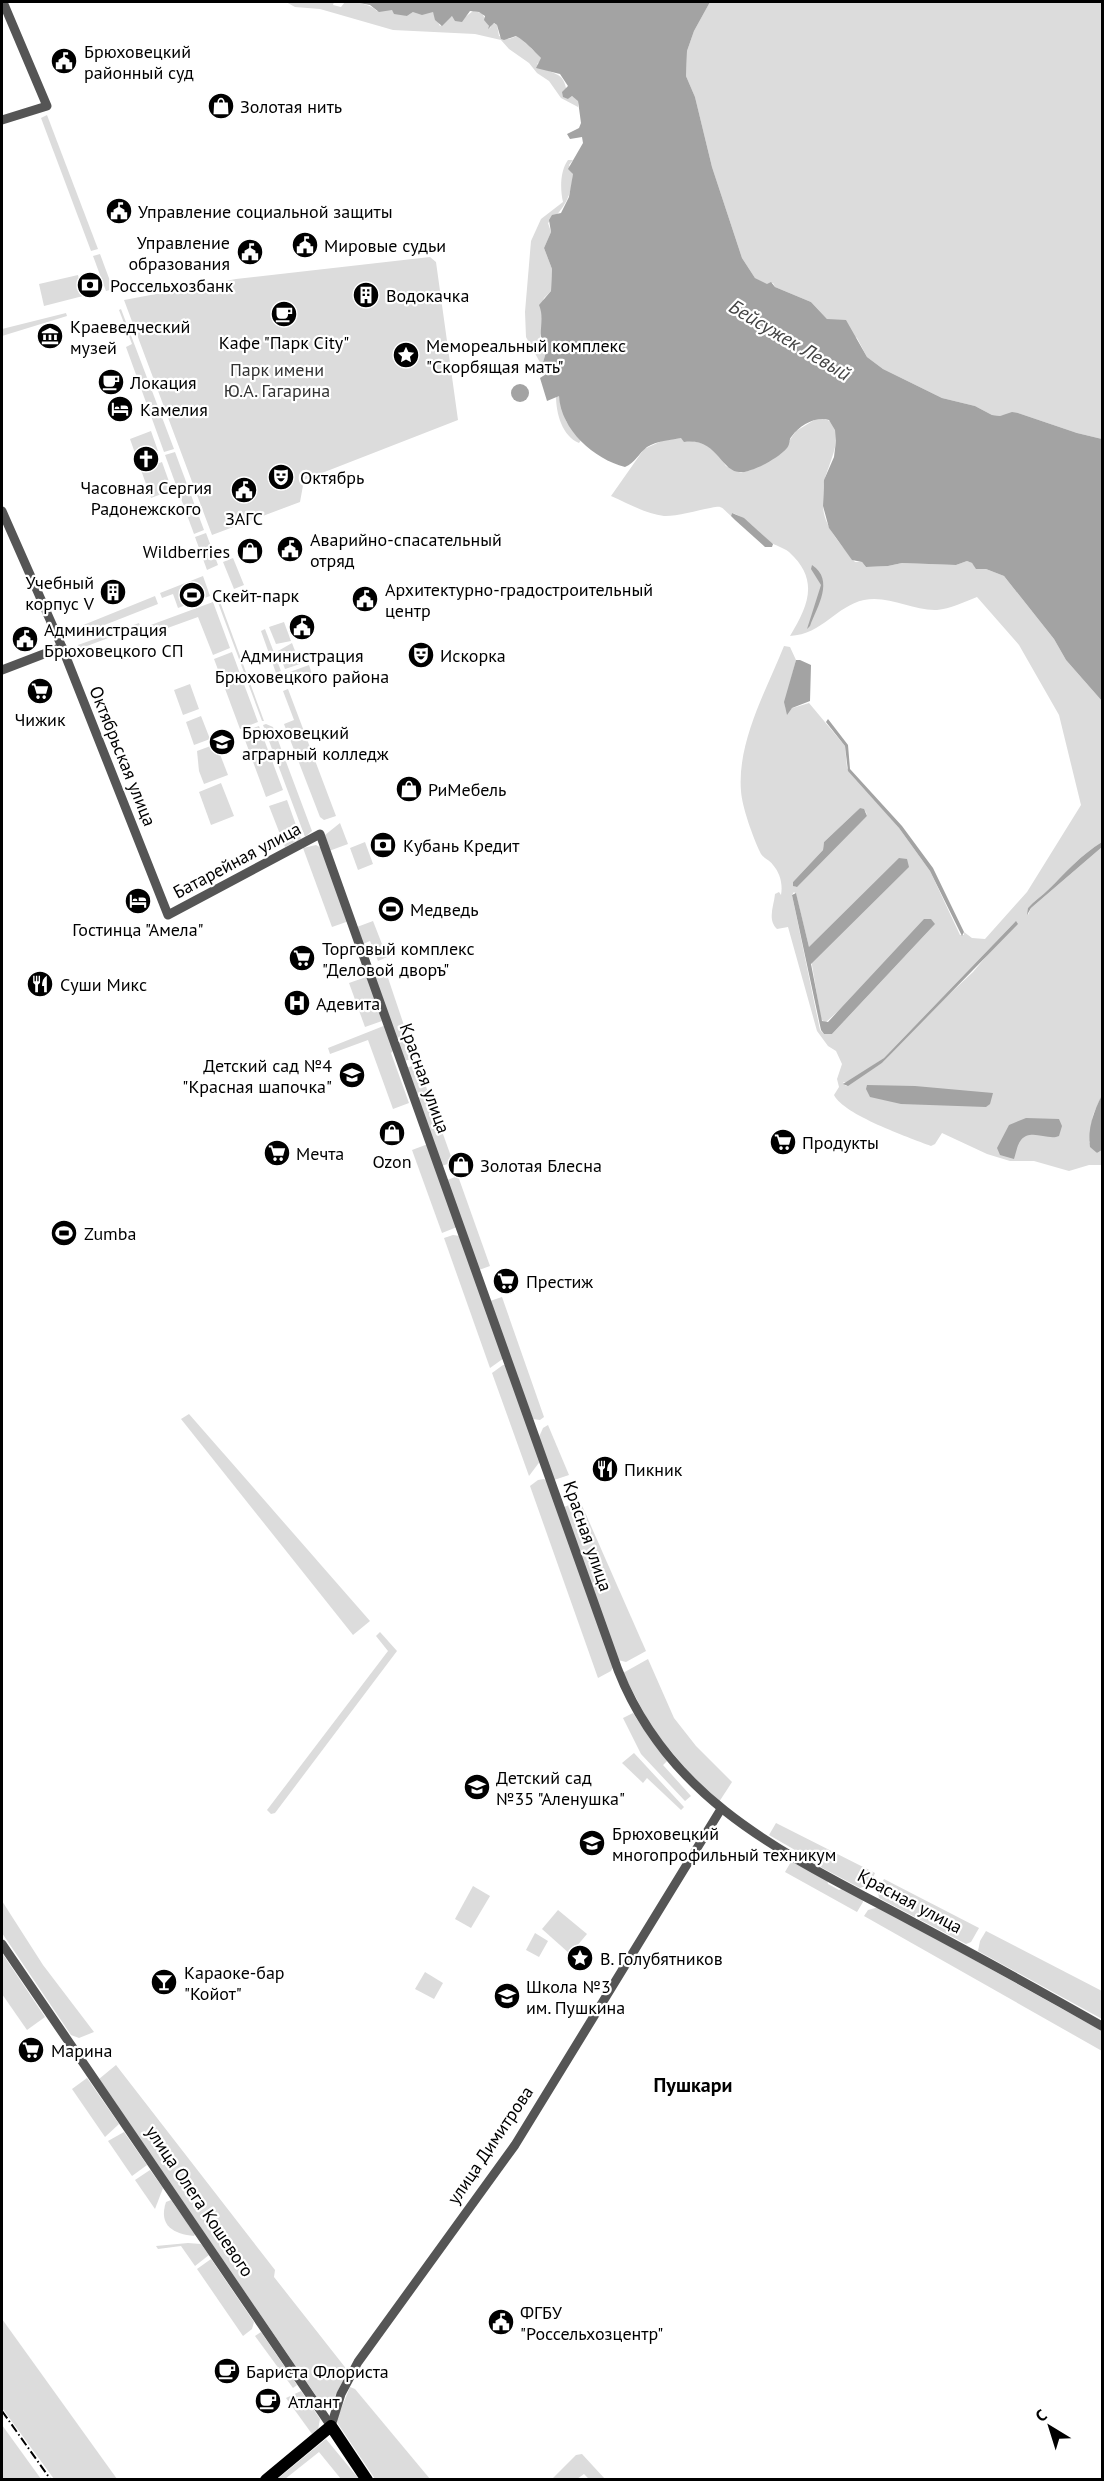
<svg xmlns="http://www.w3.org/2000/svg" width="1104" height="2481" font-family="'PT Sans',sans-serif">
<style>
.green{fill:#dcdcdc;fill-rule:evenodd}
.water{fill:#a3a3a3}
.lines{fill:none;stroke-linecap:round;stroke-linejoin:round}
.minor{stroke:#555;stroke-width:9}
.major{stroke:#000;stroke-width:12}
.rail{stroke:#000;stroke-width:2;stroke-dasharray:9 3 1.5 3;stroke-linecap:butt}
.labels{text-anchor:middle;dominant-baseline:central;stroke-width:4.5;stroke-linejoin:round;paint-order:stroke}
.poi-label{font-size:18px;fill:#000;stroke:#fff;text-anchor:start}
.park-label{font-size:18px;fill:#333;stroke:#fff}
.street-label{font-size:18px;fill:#000;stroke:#fff}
.water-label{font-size:20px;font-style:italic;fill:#444;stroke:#fff}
.neighbourhood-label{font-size:20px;font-weight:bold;fill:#000;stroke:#fff}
</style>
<rect width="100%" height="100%" fill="#fff"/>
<!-- green -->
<g class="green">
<path d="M286,2H334L333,5L341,7L345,2C355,2 369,3 377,11L389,9L407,16L413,12H433L440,26L452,16L464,18L473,11L482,13L490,28L493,23L497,25L499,36L509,39L517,36C525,42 533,50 541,58L542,60L537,64C558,79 564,68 568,99L572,96L578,100V107L561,98L549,81L537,73L529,63L509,49L501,40L475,34L393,30L320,9L295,7Z"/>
<path d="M710,2H1102V439L1077,433L1018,413L1000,416L992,415L975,406L942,398L883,369L867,357L857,338L827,319L811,302L775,287L773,283L767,285L755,278L742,258L712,167L695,97L686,76L687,51L694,31Z"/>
<path d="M47,115L98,249L91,251L41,118Z"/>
<path d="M568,160H573L569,165L573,174C572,195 564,210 548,223L551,232L544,248L552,269L551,291L544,298L541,308L543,325L540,337L546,352L542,366L526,337L525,312L531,241L541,219L563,202C560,189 560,171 568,160Z"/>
<path d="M100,254L113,289L106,291L93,256Z"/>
<path d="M430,257L436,262L458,420L304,480L300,502L212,535L124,300L236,279Z"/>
<path d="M78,275L83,296L44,306L39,284Z"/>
<path d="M121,309L174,449L164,452L126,347L132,344L119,310Z"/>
<path d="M66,313L67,316L2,336V329Z"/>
<path d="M556,396H559L566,421L581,440L579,443C562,436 556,413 556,396Z"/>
<path d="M816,419C855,416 827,466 824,482C823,489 823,499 823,506C824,528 842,545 855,562H862L866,567L888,566L902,563L956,565L967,561L972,563L977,569H986L1004,576L1054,639L1066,660L1102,701V842C1081,855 1066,872 1049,889C1042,896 1034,901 1028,908V915L1031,908L1102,847V1095L1093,1115L1089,1142L1097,1153L1102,1150V1165H1089L1069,1171L1034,1161H1010L987,1154L942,1133L935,1144L931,1146C908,1137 844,1115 834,1095L839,1087L837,1079L842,1064L836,1051L828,1046L817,1031L788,927L777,929C767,919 774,906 775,894L779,892L781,895C783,884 780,873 773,865C769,859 763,859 760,852C753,837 742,807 741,791C737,742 766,691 784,646L790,647L796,660L785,702L786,710L809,703L845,746L847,768L899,828L930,871L960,935H964V932L972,938L985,939L1027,892L1081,805L1059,715L1019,645L977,597C964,602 950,609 937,610C913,611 889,595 864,600C836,606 823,634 790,636C808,606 820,580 789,552C783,547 775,546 769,541C761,533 742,515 732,513L731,516C728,514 724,508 720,507C716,505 678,517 664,516C646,514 627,503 611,496L644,449L664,440L681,438L708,445L719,456L726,466L741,473L751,470L780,454L796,431ZM860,808L866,812L867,816L795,887L793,882L823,850L824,842ZM794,892L796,894L809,947L821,1019L825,1023L935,924L832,1034H824L820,1030L792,895ZM1016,921L973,972L927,1015L882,1063L846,1086L843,1082L847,1083L884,1058Z"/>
<path d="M151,431L158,451L152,453L151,450L136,456L130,439Z"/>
<path d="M175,452L204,530L194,534L165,455Z"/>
<path d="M162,462L172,490L151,498L141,470Z"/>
<path d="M206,533L218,565L207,570L195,537Z"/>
<path d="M233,558L244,585L234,589L223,562Z"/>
<path d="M203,576L210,596L178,608L173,594L162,598L160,593Z"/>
<path d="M155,596L158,604L74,637L71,630Z"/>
<path d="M219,599L264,721H262L217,600Z"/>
<path d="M213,602L230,648L213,655L198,617L151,634L148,626Z"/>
<path d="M284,622L291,641L276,644L269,627Z"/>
<path d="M139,623L140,626L79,649L78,645Z"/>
<path d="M265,629L281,671L276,673L261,631Z"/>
<path d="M292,643L300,664L285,669L278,651Z"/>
<path d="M232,652L258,722L240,729L214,659Z"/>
<path d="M309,665L312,674L290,682L287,673Z"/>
<path d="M190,684L199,709L183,715L174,690Z"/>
<path d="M288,689L336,816L324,820L320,817L284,724L294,720L283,691Z"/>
<path d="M201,716L210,739L194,745L186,722Z"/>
<path d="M266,724L273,727L312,831L305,837L263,725Z"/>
<path d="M259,726L283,790L266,797L242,732Z"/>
<path d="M216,744L228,775L204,784L199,771L197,751Z"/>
<path d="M221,783L234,816L211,825L199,792Z"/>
<path d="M287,800L301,839L285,847L269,806Z"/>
<path d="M340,823L348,844L329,851L325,835Z"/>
<path d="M365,842L373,864L358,870L350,848Z"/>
<path d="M316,845L323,849L349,921L332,927L303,848Z"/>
<path d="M373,921L387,957L378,961L370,941L363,944L357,927Z"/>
<path d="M385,969L415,1058L404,1061L375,978L376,974Z"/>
<path d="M369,976L382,1021L365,1027L349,983Z"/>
<path d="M386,1025L395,1049L391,1053L409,1103L393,1109L368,1040L330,1054L328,1048Z"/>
<path d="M412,1066L419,1067L453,1162L442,1166L406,1068Z"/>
<path d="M428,1144L457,1227L442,1233L412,1150Z"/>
<path d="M458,1176L490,1266L479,1270L447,1180Z"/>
<path d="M453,1235L460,1236L504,1358L490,1368L444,1238Z"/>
<path d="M502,1297L544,1417L540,1420L533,1419L490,1301Z"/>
<path d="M503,1365H506L541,1460L529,1476L492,1373Z"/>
<path d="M189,1414L370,1621L353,1635L181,1419Z"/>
<path d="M548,1425L569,1475L554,1480L539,1437L543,1428Z"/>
<path d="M544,1479L547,1481L613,1667L611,1671L598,1678L530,1486L538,1480Z"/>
<path d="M580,1501L646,1651L626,1662L618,1660L564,1507Z"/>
<path d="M380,1632L397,1651L275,1813L271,1814L267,1810L388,1651L376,1636Z"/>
<path d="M648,1659L674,1718L696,1746L732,1782L719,1802L693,1777L653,1730L623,1673Z"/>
<path d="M633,1713L652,1742L668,1760L663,1765L691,1796L685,1801L641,1754L623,1718Z"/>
<path d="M634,1753L684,1807L681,1810L647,1778L643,1783L622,1763Z"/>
<path d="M776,1823L875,1873L869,1885L860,1888L798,1855L795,1850L769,1835Z"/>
<path d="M792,1860L827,1879L828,1884L839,1890L844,1888L862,1898L863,1902L857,1912L785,1872Z"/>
<path d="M884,1879L979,1928L971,1942L966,1944L879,1898L878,1891Z"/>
<path d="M473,1886L490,1896L471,1928L455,1919Z"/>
<path d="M2,1901L43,1965L94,2032L79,2038L71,2035L2,1933Z"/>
<path d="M879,1907L1102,2031V2051L864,1916L868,1910Z"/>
<path d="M558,1910L587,1934L570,1954L542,1929Z"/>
<path d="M986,1931L1102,1991V2019L978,1951L980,1941Z"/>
<path d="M535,1933L548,1941L539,1957L526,1950Z"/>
<path d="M2,1953L45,2017L27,2030L2,1994Z"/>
<path d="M425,1972L443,1983L434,1999L415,1989Z"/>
<path d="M116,2065L275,2270L274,2277L348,2371L331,2404L321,2403L99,2079Z"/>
<path d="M87,2078L119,2124L105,2137L72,2089Z"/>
<path d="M124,2132L147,2165L132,2176L108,2141Z"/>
<path d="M150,2170L163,2188L155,2209L135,2180Z"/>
<path d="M171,2200L195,2234L194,2236C174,2234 158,2226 166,2202Z"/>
<path d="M188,2243L201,2244L209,2255L195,2266L181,2246L158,2249L156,2246Z"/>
<path d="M211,2259L254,2322L252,2329L243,2336L197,2269Z"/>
<path d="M2,2319L117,2479H54L2,2408Z"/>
<path d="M261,2332L297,2385L293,2388L255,2336Z"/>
<path d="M350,2387L355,2389L430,2479H375L336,2421Z"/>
<path d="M301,2391L320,2419L318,2430L312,2434L286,2398Z"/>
<path d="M2,2425L41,2479H2Z"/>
<path d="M326,2439L359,2479H341L319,2452L285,2479L276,2480Z"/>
<path d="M582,2454L605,2479H589L584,2474L577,2479H552L576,2455Z"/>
</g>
<!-- water -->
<g class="water">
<path d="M354,2H710L694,31L687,51L686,76L695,97L712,167L742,258L755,278L767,284L771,282L775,287L811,302L827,319L846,320L867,357L883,369L942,398L975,406L992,415L1000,416L1012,412L1018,413L1077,433L1102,439V701L1066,660L1054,639L1004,576L986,569H976L972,563L967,561L956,565L902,563L888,566L866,567L862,562L852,560L829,528L823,506L824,480L834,457L836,441L835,430L829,420C816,416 800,425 792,436C788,440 791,443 787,448C779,457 763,466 751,470C720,483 723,437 684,442L681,438C670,440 657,441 647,447C639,453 635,463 625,467C594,459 561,430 559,396L547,401L540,378L546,374L553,375L549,367L542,366L546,352C535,337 546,321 539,305L551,291L552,269L544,248L551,232L549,220L552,215L561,213L569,197L573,174L568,169L583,143L582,137L570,139L567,134L579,128L581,123L578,101L572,96L568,99L563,97L562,92L568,86L560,74L536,68L541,58C533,50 525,41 516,36L504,40L501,39L497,25L494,23L488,29L489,26L484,20L485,16L479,12L470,11L462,22L455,21L452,16L442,26L435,20L433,12L422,15L413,12L407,16L394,14L392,10L379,12L370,5Z"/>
<circle cx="520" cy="393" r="9"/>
<path d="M732,513L744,518L773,544L772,547H765L735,520L731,516Z"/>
<path d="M812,565C835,580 817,607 810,626L807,629L821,585L811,569Z"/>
<path d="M796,660H800L811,665L810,701L792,708L787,715L784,702Z"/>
<path d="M828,719L848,745L850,769L902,826L933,868L964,932L962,936L930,871L899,828L848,771L845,746L826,722Z"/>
<path d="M860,808L864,809L867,816L797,887L793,886V882L823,850L824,842Z"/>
<path d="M1102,842V847L1031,908L1027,915L1028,908C1034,901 1042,896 1049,889C1066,872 1081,855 1102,842Z"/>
<path d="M899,858L907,859L909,867L811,964L822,1021L828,1022L924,919H931L935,924L832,1034H824L821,1030L792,895L796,893L809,947Z"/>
<path d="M1016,921L1018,924L882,1063L848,1086L843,1084L884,1058Z"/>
<path d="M867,1085L915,1086L993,1093L990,1104L986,1107L901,1104L870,1097L866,1089Z"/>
<path d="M1102,1095V1150L1097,1153L1090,1147C1087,1129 1094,1111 1102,1095Z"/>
<path d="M1026,1118L1059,1119L1062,1126L1059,1136C1048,1141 1031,1128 1021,1140C1017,1145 1016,1153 1014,1159L1000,1155L997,1148L1009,1125Z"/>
</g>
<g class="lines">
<!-- minor -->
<g class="minor">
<path d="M2,120L47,106L3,2"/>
<path d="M2,511L62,647L168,915L320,834L618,1670C671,1805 792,1857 911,1921C975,1955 1039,1990 1102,2026"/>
<path d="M2,670L62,647"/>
<path d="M2,1944L331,2426"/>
<path d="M331,2426L341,2394L358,2362L515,2145L721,1809"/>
</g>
<!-- major -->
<path class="major" d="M266,2480L331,2426L367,2480"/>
<!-- rail -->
<path class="rail" d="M2,2411L51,2480"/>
</g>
<!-- icons -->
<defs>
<symbol id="civic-disc" viewBox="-11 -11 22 22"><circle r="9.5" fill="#000" stroke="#fff"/><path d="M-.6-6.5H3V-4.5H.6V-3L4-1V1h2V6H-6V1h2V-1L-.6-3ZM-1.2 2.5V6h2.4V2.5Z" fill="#fff"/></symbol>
<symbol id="shop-disc" viewBox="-11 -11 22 22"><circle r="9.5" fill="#000" stroke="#fff"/><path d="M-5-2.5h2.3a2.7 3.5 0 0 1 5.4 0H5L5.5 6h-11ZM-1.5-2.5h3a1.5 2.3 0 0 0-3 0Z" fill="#fff"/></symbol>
<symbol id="bank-disc" viewBox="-11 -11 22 22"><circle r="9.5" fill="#000" stroke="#fff"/><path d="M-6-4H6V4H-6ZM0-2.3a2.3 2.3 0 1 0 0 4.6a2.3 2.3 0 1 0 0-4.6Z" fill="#fff"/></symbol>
<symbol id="building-disc" viewBox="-11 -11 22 22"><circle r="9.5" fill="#000" stroke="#fff"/><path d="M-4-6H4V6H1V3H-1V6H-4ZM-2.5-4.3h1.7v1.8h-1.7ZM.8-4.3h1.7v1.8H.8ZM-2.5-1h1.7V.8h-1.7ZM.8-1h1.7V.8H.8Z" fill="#fff"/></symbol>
<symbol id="cafe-disc" viewBox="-11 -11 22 22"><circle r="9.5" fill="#000" stroke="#fff"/><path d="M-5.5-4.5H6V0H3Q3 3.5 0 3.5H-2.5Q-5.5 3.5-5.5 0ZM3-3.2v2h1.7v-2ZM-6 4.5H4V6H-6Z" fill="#fff"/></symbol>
<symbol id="museum-disc" viewBox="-11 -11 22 22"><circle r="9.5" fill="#000" stroke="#fff"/><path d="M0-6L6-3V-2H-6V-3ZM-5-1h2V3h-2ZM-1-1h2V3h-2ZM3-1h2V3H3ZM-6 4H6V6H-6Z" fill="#fff"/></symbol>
<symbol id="sight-disc" viewBox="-11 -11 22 22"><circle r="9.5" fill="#000" stroke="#fff"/><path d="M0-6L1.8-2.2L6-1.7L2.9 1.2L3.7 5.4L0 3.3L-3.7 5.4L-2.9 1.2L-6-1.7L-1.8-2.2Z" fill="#fff"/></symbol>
<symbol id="hotel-disc" viewBox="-11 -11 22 22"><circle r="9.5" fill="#000" stroke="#fff"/><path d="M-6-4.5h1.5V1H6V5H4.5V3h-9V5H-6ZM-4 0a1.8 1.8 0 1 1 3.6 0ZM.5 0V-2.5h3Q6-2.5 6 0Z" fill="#fff"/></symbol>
<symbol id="church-disc" viewBox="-11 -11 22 22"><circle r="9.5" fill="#000" stroke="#fff"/><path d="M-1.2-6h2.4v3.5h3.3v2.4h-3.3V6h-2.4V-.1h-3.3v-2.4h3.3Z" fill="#fff"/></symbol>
<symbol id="theatre-disc" viewBox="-11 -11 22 22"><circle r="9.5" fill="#000" stroke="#fff"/><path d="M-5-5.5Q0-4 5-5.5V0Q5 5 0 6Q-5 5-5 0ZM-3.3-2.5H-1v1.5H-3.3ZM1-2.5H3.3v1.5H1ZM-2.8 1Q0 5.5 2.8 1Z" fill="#fff"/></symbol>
<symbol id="stadium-disc" viewBox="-11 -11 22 22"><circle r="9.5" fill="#000" stroke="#fff"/><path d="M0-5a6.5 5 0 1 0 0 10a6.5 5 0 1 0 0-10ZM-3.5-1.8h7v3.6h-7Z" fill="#fff"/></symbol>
<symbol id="supermarket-disc" viewBox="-11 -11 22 22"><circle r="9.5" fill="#000" stroke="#fff"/><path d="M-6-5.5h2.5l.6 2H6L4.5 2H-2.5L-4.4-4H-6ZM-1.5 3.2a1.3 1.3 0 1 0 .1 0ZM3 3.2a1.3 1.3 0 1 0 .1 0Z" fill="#fff"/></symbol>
<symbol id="university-disc" viewBox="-11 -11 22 22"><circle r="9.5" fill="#000" stroke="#fff"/><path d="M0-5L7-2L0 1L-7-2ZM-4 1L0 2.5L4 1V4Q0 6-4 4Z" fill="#fff"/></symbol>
<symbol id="restaurant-disc" viewBox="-11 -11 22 22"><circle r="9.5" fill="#000" stroke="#fff"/><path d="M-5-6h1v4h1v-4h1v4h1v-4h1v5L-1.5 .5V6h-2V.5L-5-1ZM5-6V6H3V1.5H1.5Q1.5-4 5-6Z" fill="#fff"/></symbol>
<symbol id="hospital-disc" viewBox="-11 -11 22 22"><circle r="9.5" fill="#000" stroke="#fff"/><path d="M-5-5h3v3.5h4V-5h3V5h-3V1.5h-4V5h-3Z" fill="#fff"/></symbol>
<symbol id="school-disc" viewBox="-11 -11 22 22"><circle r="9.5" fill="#000" stroke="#fff"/><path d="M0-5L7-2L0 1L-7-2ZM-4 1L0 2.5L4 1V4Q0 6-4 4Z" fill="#fff"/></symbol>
<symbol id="bar-disc" viewBox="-11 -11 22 22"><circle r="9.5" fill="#000" stroke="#fff"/><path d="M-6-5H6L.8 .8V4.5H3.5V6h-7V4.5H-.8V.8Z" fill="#fff"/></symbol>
</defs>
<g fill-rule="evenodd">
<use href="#civic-disc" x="49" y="46" width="30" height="30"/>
<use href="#shop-disc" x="206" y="91" width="30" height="30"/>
<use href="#civic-disc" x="104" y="196" width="30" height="30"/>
<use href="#civic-disc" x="290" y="230" width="30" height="30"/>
<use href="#civic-disc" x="235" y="237" width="30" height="30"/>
<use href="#bank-disc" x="75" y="270" width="30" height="30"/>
<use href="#building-disc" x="351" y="280" width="30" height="30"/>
<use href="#cafe-disc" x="269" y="299" width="30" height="30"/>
<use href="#museum-disc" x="35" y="321" width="30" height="30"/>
<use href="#sight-disc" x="391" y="340" width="30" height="30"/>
<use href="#cafe-disc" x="96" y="367" width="30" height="30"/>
<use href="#hotel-disc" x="105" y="394" width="30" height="30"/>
<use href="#church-disc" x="131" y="444" width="30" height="30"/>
<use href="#theatre-disc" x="266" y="462" width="30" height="30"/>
<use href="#civic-disc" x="229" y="475" width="30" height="30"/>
<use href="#civic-disc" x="275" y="534" width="30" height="30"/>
<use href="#shop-disc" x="235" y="536" width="30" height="30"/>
<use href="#building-disc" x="98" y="577" width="30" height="30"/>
<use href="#stadium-disc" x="177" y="580" width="30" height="30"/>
<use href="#civic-disc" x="350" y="584" width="30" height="30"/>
<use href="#civic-disc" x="287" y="612" width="30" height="30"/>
<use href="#civic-disc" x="10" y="624" width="30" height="30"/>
<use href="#theatre-disc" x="406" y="640" width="30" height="30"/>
<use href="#supermarket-disc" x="25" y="676" width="30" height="30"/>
<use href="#university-disc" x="207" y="727" width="30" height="30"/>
<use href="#shop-disc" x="394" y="774" width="30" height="30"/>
<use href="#bank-disc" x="368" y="830" width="30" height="30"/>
<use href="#hotel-disc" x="123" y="886" width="30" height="30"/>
<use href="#stadium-disc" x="376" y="894" width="30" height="30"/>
<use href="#supermarket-disc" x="287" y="943" width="30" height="30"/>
<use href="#restaurant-disc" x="25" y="969" width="30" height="30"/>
<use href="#hospital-disc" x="282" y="988" width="30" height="30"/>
<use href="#school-disc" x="337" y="1060" width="30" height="30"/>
<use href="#shop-disc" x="377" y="1118" width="30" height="30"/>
<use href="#supermarket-disc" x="768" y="1127" width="30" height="30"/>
<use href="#supermarket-disc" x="262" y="1138" width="30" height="30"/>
<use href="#shop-disc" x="446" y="1150" width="30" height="30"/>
<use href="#stadium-disc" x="49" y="1218" width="30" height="30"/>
<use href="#supermarket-disc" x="491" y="1266" width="30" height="30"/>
<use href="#restaurant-disc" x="590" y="1454" width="30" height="30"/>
<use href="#school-disc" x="462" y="1772" width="30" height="30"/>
<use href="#university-disc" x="577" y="1828" width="30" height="30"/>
<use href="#sight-disc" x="565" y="1943" width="30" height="30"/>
<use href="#bar-disc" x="149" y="1967" width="30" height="30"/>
<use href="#school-disc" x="492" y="1981" width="30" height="30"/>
<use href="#supermarket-disc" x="16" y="2035" width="30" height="30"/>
<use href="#civic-disc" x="486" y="2307" width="30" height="30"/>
<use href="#cafe-disc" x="212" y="2356" width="30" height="30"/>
<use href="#cafe-disc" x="253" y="2386" width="30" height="30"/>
</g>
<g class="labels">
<!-- poi labels -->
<g class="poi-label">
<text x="84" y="51">Брюховецкий<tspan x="84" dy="21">районный суд</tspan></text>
<text x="240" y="106">Золотая нить</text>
<text x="138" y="211">Управление социальной защиты</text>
<text x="230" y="242" text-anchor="end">Управление<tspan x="230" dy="21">образования</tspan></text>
<text x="324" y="245">Мировые судьи</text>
<text x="110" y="285">Россельхозбанк</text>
<text x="386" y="295">Водокачка</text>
<text x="70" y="326">Краеведческий<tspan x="70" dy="21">музей</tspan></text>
<text x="284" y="342" text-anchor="middle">Кафе "Парк City"</text>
<text x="426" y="345">Мемореальный комплекс<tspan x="426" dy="21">"Cкорбящая мать"</tspan></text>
<text x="130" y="382">Локация</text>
<text x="140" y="409">Камелия</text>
<text x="300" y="477">Октябрь</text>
<text x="146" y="487" text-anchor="middle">Часовная Сергия<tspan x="146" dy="21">Радонежского</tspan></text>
<text x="244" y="518" text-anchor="middle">ЗАГС</text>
<text x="310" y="539">Аварийно-спасательный<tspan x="310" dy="21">отряд</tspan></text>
<text x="230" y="551" text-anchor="end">Wildberries</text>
<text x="94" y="582" text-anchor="end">Учебный<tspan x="94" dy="21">корпус V</tspan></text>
<text x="385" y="589">Архитектурно-градостроительный<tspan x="385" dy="21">центр</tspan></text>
<text x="212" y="595">Скейт-парк</text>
<text x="44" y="629">Администрация<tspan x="44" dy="21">Брюховецкого СП</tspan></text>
<text x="302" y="655" text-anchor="middle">Администрация<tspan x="302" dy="21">Брюховецкого района</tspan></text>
<text x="440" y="655">Искорка</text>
<text x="40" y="719" text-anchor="middle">Чижик</text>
<text x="242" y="732">Брюховецкий<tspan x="242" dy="21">аграрный колледж</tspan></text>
<text x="428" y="789">РиМебель</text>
<text x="403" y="845">Кубань Кредит</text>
<text x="410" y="909">Медведь</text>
<text x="138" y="929" text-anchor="middle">Гостинца "Амела"</text>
<text x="322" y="948">Торговый комплекс<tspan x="322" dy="21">"Деловой дворъ"</tspan></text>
<text x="60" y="984">Суши Микс</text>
<text x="316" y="1003">Адевита</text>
<text x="332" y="1065" text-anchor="end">Детский сад №4<tspan x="332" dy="21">"Красная шапочка"</tspan></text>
<text x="802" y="1142">Продукты</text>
<text x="296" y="1153">Мечта</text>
<text x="392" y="1161" text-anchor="middle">Ozon</text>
<text x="480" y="1165">Золотая Блесна</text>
<text x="84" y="1233">Zumba</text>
<text x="526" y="1281">Престиж</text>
<text x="624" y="1469">Пикник</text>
<text x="496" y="1777">Детский сад<tspan x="496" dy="21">№35 "Аленушка"</tspan></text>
<text x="612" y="1833">Брюховецкий<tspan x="612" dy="21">многопрофильный техникум</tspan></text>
<text x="600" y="1958">В. Голубятников</text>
<text x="184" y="1972">Караоке-бар<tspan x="184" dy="21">"Койот"</tspan></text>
<text x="526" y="1986">Школа №3<tspan x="526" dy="21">им. Пушкина</tspan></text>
<text x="51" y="2050">Марина</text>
<text x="520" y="2312">ФГБУ<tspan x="520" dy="21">"Россельхозцентр"</tspan></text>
<text x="246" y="2371">Бариста Флориста</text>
<text x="288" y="2401">Атлант</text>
</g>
<!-- park labels -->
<g class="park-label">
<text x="277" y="369">Парк имени<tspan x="277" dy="21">Ю.А. Гагарина</tspan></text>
</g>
<!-- street labels -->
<g class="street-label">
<text transform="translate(123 756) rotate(68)">Октябрьская улица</text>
<text transform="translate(237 860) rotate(-28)">Батарейная улица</text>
<text transform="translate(425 1078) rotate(70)">Красная улица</text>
<text transform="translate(588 1536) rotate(71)">Красная улица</text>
<text transform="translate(910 1901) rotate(28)">Красная улица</text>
<text transform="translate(490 2145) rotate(-56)">улица Димитрова</text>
<text transform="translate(200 2201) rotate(56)">улица Олега Кошевого</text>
</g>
<!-- water labels -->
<g class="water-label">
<text transform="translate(790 340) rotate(31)">Бейсужек Левый</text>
</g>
<!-- neighbourhood labels -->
<g class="neighbourhood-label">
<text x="693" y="2085">Пушкари</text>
</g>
</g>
<!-- border -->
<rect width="1104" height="2481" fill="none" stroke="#000000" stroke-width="6"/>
<!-- north arrow -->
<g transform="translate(1050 2427) rotate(322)" stroke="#ffffff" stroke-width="4.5" paint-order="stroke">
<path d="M0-4.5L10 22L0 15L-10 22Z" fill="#000000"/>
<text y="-9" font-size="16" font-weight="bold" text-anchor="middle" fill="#000000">С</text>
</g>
</svg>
